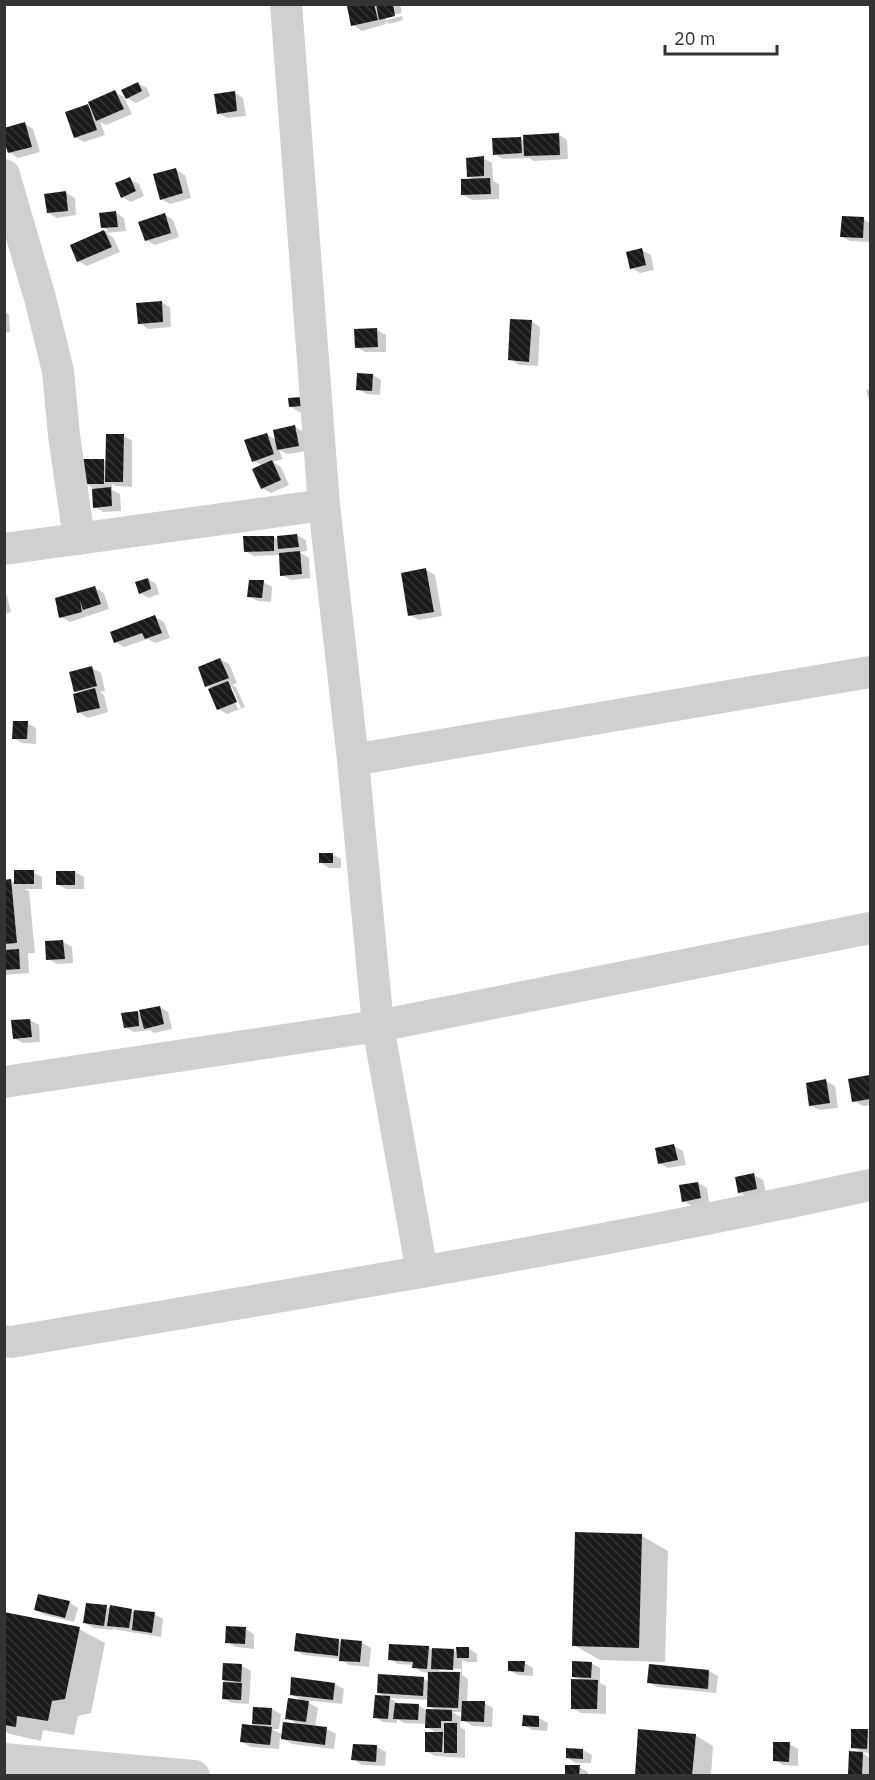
<svg xmlns="http://www.w3.org/2000/svg" width="875" height="1780" font-family="'IBM Plex Sans',sans-serif">
<style>
.shadow{fill:#0003;fill-rule:evenodd}
.building{fill:url(#building-back-hatch)}
.lines{fill:none;stroke-linecap:round;stroke-linejoin:round}
.street{stroke:#d0d0d0;stroke-width:32}
</style>
<defs>
<pattern id="building-back-hatch" width="6" height="6" patternUnits="userSpaceOnUse" patternTransform="scale(1.5)"><rect width="6" height="6" fill="#1a1a1a"/><path d="M-1 5l2 2M0 0l6 6M5-1l2 2" fill="none" stroke="#333"/></pattern>
</defs>
<rect width="100%" height="100%" fill="#fff"/>
<!-- shadow -->
<g class="shadow">
<path d="M358,4H400L402,13L386,16V20L402,16L403,20L389,24L385,21L386,24L362,31L353,25Z"/>
<path d="M138,83L147,88L150,96L136,103L127,98Z"/>
<path d="M115,92L124,97L132,114L106,125L100,122L105,135L84,142L75,137L88,106L92,109Z"/>
<path d="M235,93L243,98L246,116L227,118L218,113Z"/>
<path d="M24,123L33,129L40,152L18,158L9,152Z"/>
<path d="M558,134L567,140L568,159L534,161L529,158L503,159L494,154L521,139L524,141Z"/>
<path d="M483,158L492,163L493,181L499,184V199L472,200L463,195L475,180L468,176Z"/>
<path d="M176,170L185,175L191,198L170,204L161,199Z"/>
<path d="M130,179L139,184L144,196L131,202L122,197Z"/>
<path d="M66,193L75,198L76,215L57,218L48,213Z"/>
<path d="M116,213L124,218L126,231L106,233L113,237L120,252L87,266L78,261L72,246L108,230L102,227Z"/>
<path d="M164,214L173,220L179,237L155,245L146,240Z"/>
<path d="M863,219L870,223V242L850,241L841,236Z"/>
<path d="M642,250L651,255L654,270L640,273L631,268Z"/>
<path d="M161,302L170,307L171,327L148,329L140,323Z"/>
<path d="M4,312L9,314L10,332L4,333Z"/>
<path d="M531,321L540,327L538,366L519,365L510,359Z"/>
<path d="M377,330L386,335V352H365L356,347Z"/>
<path d="M373,375L381,380L380,395L367,394L358,389Z"/>
<path d="M870,389V404L866,390Z"/>
<path d="M290,399L311,411L299,412L290,406Z"/>
<path d="M295,427L304,432L307,451L287,454L279,450L283,459L273,462L281,467L289,485L271,493L262,488L263,466L254,461L267,434L276,440Z"/>
<path d="M123,435L132,441V487L116,486L112,484V490L120,494L121,511L103,512L95,507L93,488L84,483L104,460L107,462Z"/>
<path d="M297,535L306,540L307,551L299,552L309,558L310,578L291,580L282,575L280,555L254,556L245,551L274,537L279,540Z"/>
<path d="M426,570L435,575L442,616L419,620L410,615Z"/>
<path d="M148,579L156,584L159,594L149,598L140,593Z"/>
<path d="M263,582L272,587L271,602L258,601L249,596Z"/>
<path d="M95,588L104,593L109,609L70,622L61,617Z"/>
<path d="M4,594L7,596L11,612L4,614Z"/>
<path d="M155,617L164,622L170,638L155,643L148,639L124,647L115,642Z"/>
<path d="M220,659L229,664L237,683L232,685L236,687L245,707L227,714L218,709L212,689L207,686ZM229,687H232L241,708L238,709Z"/>
<path d="M92,668L101,673L105,691L100,692L104,695L108,712L88,718L79,712L80,693L75,691Z"/>
<path d="M27,723L36,728V744L22,743L14,738Z"/>
<path d="M332,854L341,859V868H329L320,862Z"/>
<path d="M33,872L42,877V889H24L29,891L35,953H28L29,973L4,975V881H11L15,883Z"/>
<path d="M75,872L84,877V889H66L57,884Z"/>
<path d="M63,942L72,947L73,963L57,964L48,959Z"/>
<path d="M160,1007L168,1012L172,1029L154,1033L150,1030L134,1032L125,1027L137,1012L142,1015Z"/>
<path d="M30,1020L39,1025L40,1042L23,1043L14,1038Z"/>
<path d="M869,1077L870,1078V1105L863,1106L854,1101Z"/>
<path d="M826,1081L835,1086L838,1108L819,1110L810,1105Z"/>
<path d="M674,1146L683,1151L686,1165L668,1168L659,1163Z"/>
<path d="M754,1175L763,1180L766,1194L748,1197L739,1192Z"/>
<path d="M698,1183L707,1188L709,1202L692,1206L683,1201Z"/>
<path d="M642,1536L668,1551L665,1662L600,1660L574,1645Z"/>
<path d="M69,1602L78,1608L74,1622L45,1615L36,1610Z"/>
<path d="M106,1607L111,1609L131,1610L135,1612L154,1614L163,1619L161,1637L118,1630L113,1628V1630L94,1628L85,1623Z"/>
<path d="M4,1618L79,1629L105,1643L91,1713L78,1716L74,1735L43,1730L41,1741L10,1734L4,1731Z"/>
<path d="M245,1629L254,1634V1649L236,1647L227,1642Z"/>
<path d="M339,1640L342,1642L362,1643L371,1648L369,1667L349,1665L340,1659L304,1655L295,1650Z"/>
<path d="M428,1647L433,1650L454,1651L458,1653L468,1648L477,1654V1662H467L462,1660V1675L468,1679L467,1702L484,1703L493,1708L492,1727L472,1726L461,1719L460,1727L465,1730V1758L435,1756L426,1751L438,1734L427,1727V1724L404,1723L397,1719V1723L383,1722L375,1717L388,1698L379,1693L424,1679L429,1682V1673L422,1672L414,1667V1665L398,1664L390,1659ZM439,1668L461,1669V1672L439,1671ZM390,1698L429,1700V1706L437,1711H428L418,1705L399,1704ZM452,1712H463V1718Z"/>
<path d="M525,1663L533,1668V1676L518,1675L509,1670Z"/>
<path d="M591,1663L600,1668V1683L606,1686V1714L581,1713L572,1708L582,1681L573,1676Z"/>
<path d="M242,1666L251,1671L249,1704L232,1703L223,1698L224,1680Z"/>
<path d="M709,1671L718,1676L716,1693L657,1687L649,1682Z"/>
<path d="M335,1684L344,1689L342,1704L304,1700L318,1708L315,1727L327,1729L336,1734L334,1749L292,1744L280,1737L279,1749L251,1747L242,1742L261,1728L253,1724L272,1709L281,1714L279,1729H272L283,1735L299,1725L286,1718L303,1701L291,1694Z"/>
<path d="M539,1718L548,1723L547,1731L532,1730L524,1725Z"/>
<path d="M868,1730L870,1732V1753L861,1752L870,1758V1776H853L849,1773L863,1753L852,1747Z"/>
<path d="M695,1735L713,1746L711,1776H636Z"/>
<path d="M789,1744L798,1749V1766L783,1765L775,1760Z"/>
<path d="M377,1747L386,1752L385,1766L362,1765L353,1759Z"/>
<path d="M583,1750L592,1755L591,1763H576L567,1758Z"/>
<path d="M579,1767L588,1772V1776H566Z"/>
</g>
<!-- building -->
<g class="building">
<path d="M352,4H374L378,20L351,26L347,6Z"/>
<path d="M376,4H393L395,16L379,20Z"/>
<path d="M138,82L142,91L126,99L121,90Z"/>
<path d="M115,90L124,109L96,121L88,102Z"/>
<path d="M235,91L237,111L217,114L214,94Z"/>
<path d="M88,104L97,130L74,138L65,112Z"/>
<path d="M25,122L32,147L8,153L4,141V128Z"/>
<path d="M559,133L560,155L524,156L523,135Z"/>
<path d="M521,137L522,153L493,155L492,138Z"/>
<path d="M484,156V176L467,177L466,158Z"/>
<path d="M176,168L183,193L160,200L153,174Z"/>
<path d="M130,177L136,191L121,198L115,183Z"/>
<path d="M490,178L491,194L461,195V179Z"/>
<path d="M66,191L68,211L47,213L44,194Z"/>
<path d="M116,211L118,227L101,228L99,213Z"/>
<path d="M165,213L171,233L145,241L138,222Z"/>
<path d="M842,216L864,217L863,238L840,237Z"/>
<path d="M104,230L112,247L77,262L70,245Z"/>
<path d="M642,248L646,265L630,269L626,252Z"/>
<path d="M162,301L163,322L138,324L136,303Z"/>
<path d="M510,319L532,320L529,362L508,360Z"/>
<path d="M377,328L378,347L355,348L354,329Z"/>
<path d="M357,373L373,374L372,391L356,390Z"/>
<path d="M302,397V406L289,407L288,398Z"/>
<path d="M295,425L299,446L277,450L273,430Z"/>
<path d="M267,433L274,454L252,462L244,440Z"/>
<path d="M106,434H124L123,482H105Z"/>
<rect x="82" y="459" width="22" height="25"/>
<path d="M272,460L281,480L261,489L252,469Z"/>
<path d="M111,487L112,506L93,508L92,489Z"/>
<path d="M297,534L299,547L278,549L277,536Z"/>
<path d="M243,536H274V551L244,552Z"/>
<path d="M300,551L302,574L280,576L279,553Z"/>
<path d="M426,568L434,612L408,616L401,573Z"/>
<path d="M148,578L151,589L139,594L135,582Z"/>
<path d="M249,580H264L262,598L247,597Z"/>
<path d="M95,586L101,604L83,610L80,601L82,612L59,618L55,598Z"/>
<path d="M155,615L162,633L145,639L142,633L114,643L110,632Z"/>
<path d="M220,658L229,678L205,687L198,667Z"/>
<path d="M92,666L97,686L74,692L69,672Z"/>
<path d="M228,681L237,702L217,710L208,689Z"/>
<path d="M95,688L100,708L77,713L73,694Z"/>
<path d="M13,721H28L27,739H12Z"/>
<rect x="319" y="853" width="14" height="10"/>
<rect x="14" y="870" width="20" height="14"/>
<rect x="56" y="871" width="19" height="14"/>
<path d="M11,879L17,943L4,944V880Z"/>
<path d="M63,940L65,959L46,960L45,941Z"/>
<path d="M19,949L20,969L4,970V950Z"/>
<path d="M160,1006L164,1024L144,1029L139,1010Z"/>
<path d="M138,1011L139,1026L124,1028L121,1013Z"/>
<path d="M30,1019L32,1037L13,1039L11,1020Z"/>
<path d="M869,1075L870,1099L852,1102L848,1079Z"/>
<path d="M826,1079L830,1103L809,1106L806,1083Z"/>
<path d="M674,1144L678,1160L658,1164L655,1148Z"/>
<path d="M754,1173L757,1189L738,1193L735,1177Z"/>
<path d="M698,1182L701,1198L682,1202L679,1185Z"/>
<path d="M575,1532L642,1534L639,1648L572,1646Z"/>
<path d="M38,1594L70,1601L65,1618L34,1610Z"/>
<path d="M86,1603L107,1605L104,1626L83,1623Z"/>
<path d="M110,1605L132,1609L129,1628L107,1626Z"/>
<path d="M134,1610L155,1612L152,1633L132,1630Z"/>
<path d="M4,1612L80,1627L65,1699L52,1701L48,1721L17,1716L16,1727L4,1725Z"/>
<path d="M226,1626L246,1627L245,1644L225,1643Z"/>
<path d="M296,1633L339,1639L338,1656L294,1651Z"/>
<path d="M341,1639L362,1641L360,1662L339,1661Z"/>
<path d="M389,1644L429,1646L427,1669L412,1668L413,1662L388,1660Z"/>
<path d="M456,1647H469V1658H457Z"/>
<path d="M432,1648L454,1649L453,1670L431,1669Z"/>
<path d="M508,1661H525L524,1672L508,1671Z"/>
<path d="M572,1661L592,1662L591,1678L572,1677Z"/>
<path d="M223,1663L242,1664L241,1682L222,1680Z"/>
<path d="M649,1664L709,1670L708,1689L647,1683Z"/>
<path d="M428,1672H460L458,1708L427,1707Z"/>
<path d="M378,1674L424,1677L423,1696L377,1693Z"/>
<path d="M291,1677L335,1683L333,1700L290,1695Z"/>
<path d="M571,1679L598,1680L597,1709H571Z"/>
<path d="M223,1682L242,1683L241,1700L222,1699Z"/>
<path d="M375,1695L390,1696L388,1719L373,1718Z"/>
<path d="M288,1698L309,1701L306,1722L285,1719Z"/>
<path d="M462,1701H485L484,1722L461,1721Z"/>
<path d="M395,1703L419,1704L418,1720L393,1719Z"/>
<path d="M253,1707L272,1708L271,1725L252,1724Z"/>
<path d="M426,1709L452,1710V1721H441V1728H425Z"/>
<path d="M523,1715L539,1716V1727L522,1726Z"/>
<path d="M283,1722L327,1727L325,1745L281,1739Z"/>
<rect x="444" y="1723" width="13" height="30"/>
<path d="M242,1724L272,1727L270,1745L240,1742Z"/>
<path d="M638,1729L696,1734L692,1776H635Z"/>
<path d="M851,1729H868L867,1749L851,1748Z"/>
<path d="M425,1732H443L442,1752H425Z"/>
<path d="M773,1742H790L789,1762L773,1761Z"/>
<path d="M353,1744L377,1745L376,1762L351,1760Z"/>
<path d="M566,1748L583,1749V1759L566,1758Z"/>
<path d="M849,1751L863,1752L862,1775L848,1774Z"/>
<path d="M565,1765H580L579,1776H565Z"/>
</g>
<g class="lines">
<!-- street -->
<g class="street">
<path d="M286,4L324,505L353,760L378,1026L422,1272"/>
<path d="M4,175L40,298L58,371L64,435L79,539"/>
<path d="M4,549L324,505"/>
<path d="M353,760L870,672"/>
<path d="M4,1082L378,1026L870,928"/>
<path d="M4,1341L11,1342C298,1293 586,1247 870,1185"/>
<path d="M4,1759L194,1776"/>
</g>
</g>
<!-- border -->
<rect width="875" height="1780" fill="none" stroke="#333333" stroke-width="12"/>
<!-- scale -->
<path d="M665 45v9h112v-9" fill="none" stroke="#333333" stroke-width="3"/>
<text x="674" y="45" font-size="18" fill="#333333" stroke="#ffffff" stroke-width="4.5" paint-order="stroke">20 m</text>
</svg>
